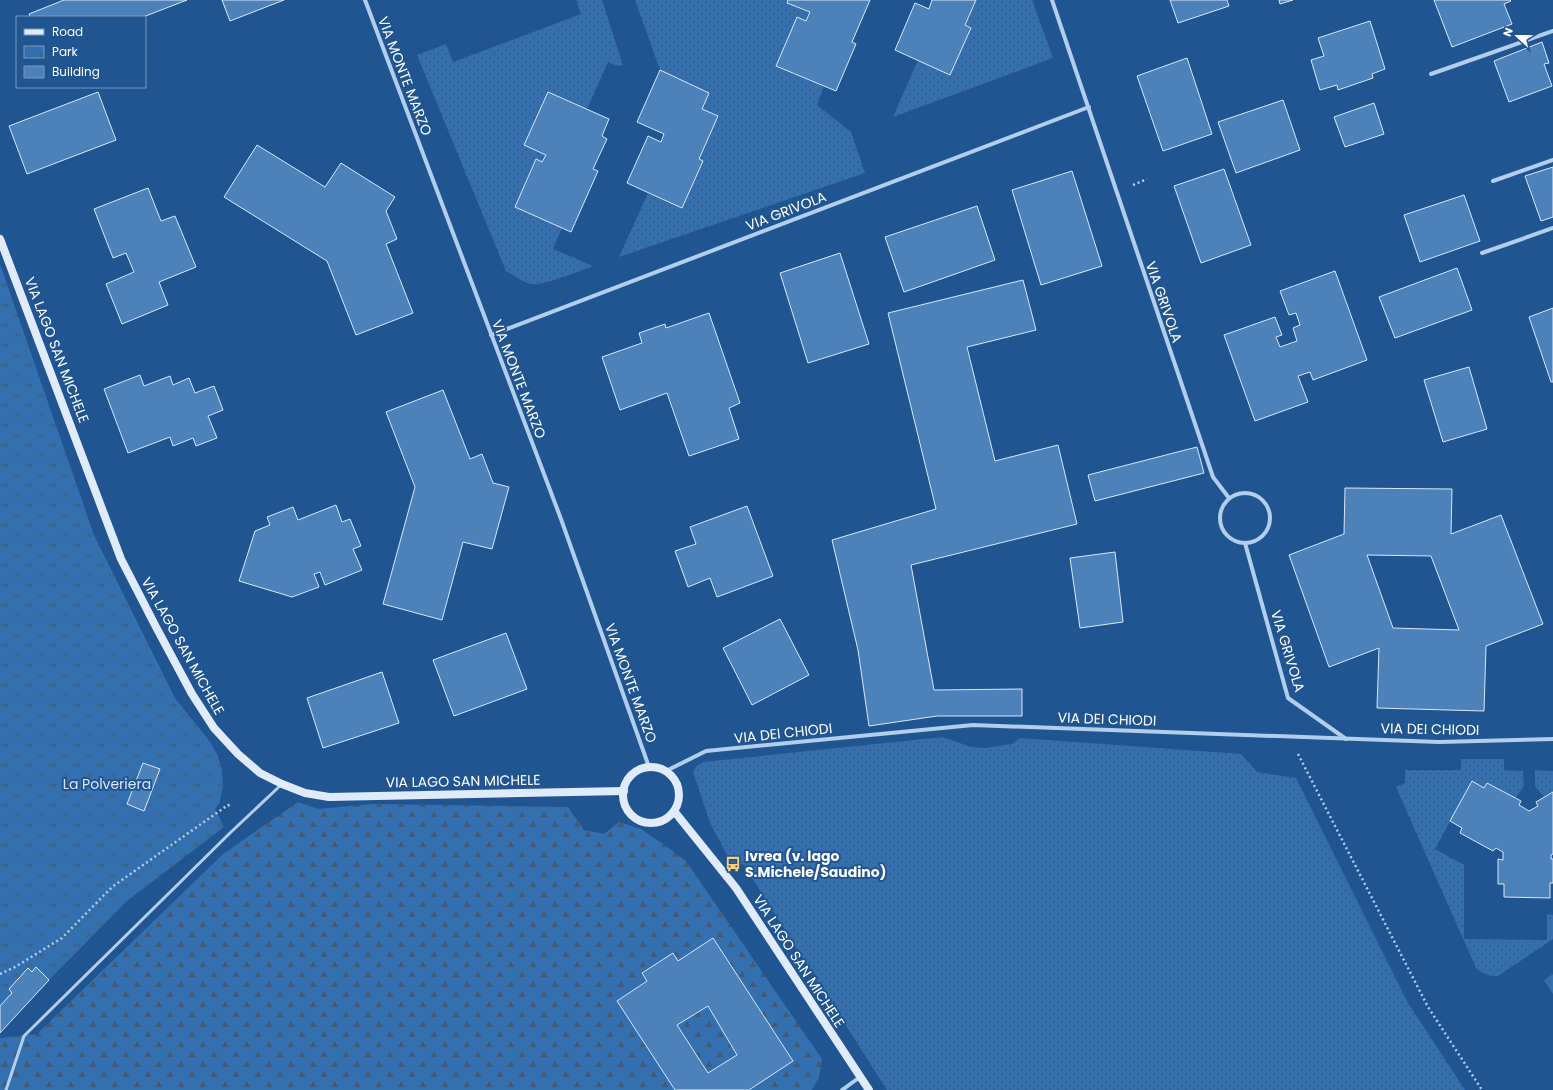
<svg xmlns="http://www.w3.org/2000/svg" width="1553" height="1090" font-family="Poppins,sans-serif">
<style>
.grass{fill:url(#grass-dots)}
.forest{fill:url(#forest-firs)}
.park{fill:url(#park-tufts)}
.building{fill:#4d81ba;stroke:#d8e8fa;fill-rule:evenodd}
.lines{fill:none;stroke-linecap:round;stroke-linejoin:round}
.path{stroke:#b2ceed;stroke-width:2.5;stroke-dasharray:2 3;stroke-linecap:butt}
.service{stroke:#b2ceed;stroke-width:3}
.minor{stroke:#b2ceed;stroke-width:4}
.secondary{stroke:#dfebfa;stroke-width:8}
.labels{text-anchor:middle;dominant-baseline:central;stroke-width:4;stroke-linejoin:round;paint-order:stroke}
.street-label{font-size:14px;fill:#fff;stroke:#205592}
.park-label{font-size:14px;fill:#d8e8fa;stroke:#205592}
.poi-label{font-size:14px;font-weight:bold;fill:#fff;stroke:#205592;text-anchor:start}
</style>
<defs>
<pattern id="grass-dots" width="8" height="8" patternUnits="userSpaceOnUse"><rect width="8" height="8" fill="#346faf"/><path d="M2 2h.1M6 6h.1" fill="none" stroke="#425a74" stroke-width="1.8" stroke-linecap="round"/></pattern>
<pattern id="forest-firs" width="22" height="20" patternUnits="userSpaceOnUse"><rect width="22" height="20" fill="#346faf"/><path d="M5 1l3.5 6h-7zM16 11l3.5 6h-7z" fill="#425a74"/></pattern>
<pattern id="park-tufts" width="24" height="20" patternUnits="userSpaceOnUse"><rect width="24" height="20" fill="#346faf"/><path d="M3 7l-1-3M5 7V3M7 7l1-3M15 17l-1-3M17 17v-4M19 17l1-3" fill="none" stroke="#425a74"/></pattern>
</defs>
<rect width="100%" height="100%" fill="#205592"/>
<!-- grass -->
<g class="grass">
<path d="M576,0H602L623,65L618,66L608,62L587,109L548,92L524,145L546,155L542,162L536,159L515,207L562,228L553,249L593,266C579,271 544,286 531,284C522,282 514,276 506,271L417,55L446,44L453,62L581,14Z"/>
<path d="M635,0H788L787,3L810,12L806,21L797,17L776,66L824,86L817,105L851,132L865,173L619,257L648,193L682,208L703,161L699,159L718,116L702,109L709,93L660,70Z"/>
<path d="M976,0H1032L1053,58L893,117L918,60L965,25Z"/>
<path d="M943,737L971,747L985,748L1012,744L1020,738L1241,754L1257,772L1296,778L1408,1003L1465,1090H887L743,864L733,866L710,823L693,772L697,766L703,762Z"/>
<path d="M1461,759H1504V770L1523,771L1524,786L1515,798L1487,783L1484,788L1472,781L1435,849L1464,865V939L1547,940V914L1553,915V939L1498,976C1489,976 1482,974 1476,968L1396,787L1405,783V770H1461Z"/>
<path d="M1535,770L1553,771V792L1544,797L1535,786Z"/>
<path d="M1553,974V994L1544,980Z"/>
</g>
<!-- forest -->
<path class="forest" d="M298,802L319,809L372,804L568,807L584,830L604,834L619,822L641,829L666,846L686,861L822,1059L819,1077L812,1090H0V1038L37,1034L223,854Z"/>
<!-- park -->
<path class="park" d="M0,264L94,535L175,698L211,743L218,756L222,770L223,787L219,804L215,809L224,827L127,901L49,980L0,1033Z"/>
<!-- building -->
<g class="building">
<path d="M64,0H187L143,17H30L29,14Z"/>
<path d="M222,0H284L230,21Z"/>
<path d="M788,0H870L852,42L856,44L836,91L776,66L797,17L806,21L810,12L787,3Z"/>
<path d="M932,0H976L965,25L971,28L950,75L895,50L915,3L929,9Z"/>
<path d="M1170,0H1227L1229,6L1178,23Z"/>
<path d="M1279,0H1293L1280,4Z"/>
<path d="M1434,0H1510L1511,1L1504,4L1512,24L1452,47Z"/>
<path d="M1370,21L1385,69L1372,74L1373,78L1338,90L1337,85L1320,90L1311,60L1324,56L1318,38Z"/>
<path d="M1542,42L1549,63L1544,64L1552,86L1509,102L1494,61Z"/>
<path d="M1187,58L1212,134L1163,151L1137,76Z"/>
<path d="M660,70L709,93L702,109L718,116L699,159L703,161L682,208L627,183L648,136L661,142L664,134L637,122Z"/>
<path d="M98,92L116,140L27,174L9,126Z"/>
<path d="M548,92L609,119L602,136L607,139L593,169L598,171L571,232L515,207L536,159L542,162L546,155L524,145Z"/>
<path d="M1283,100L1300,150L1236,173L1218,122Z"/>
<path d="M1374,103L1384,134L1345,147L1334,117Z"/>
<path d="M257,145L325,187L341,163L395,197L386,211L397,239L386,244L413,313L356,335L327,261L224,197Z"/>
<path d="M1553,167V217L1541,221L1525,176Z"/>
<path d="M1224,169L1251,245L1201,263L1174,186Z"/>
<path d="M1072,171L1102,266L1041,285L1012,190Z"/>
<path d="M148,188L161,221L175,216L196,267L159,282L168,305L122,324L106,284L134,272L126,253L113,258L94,209Z"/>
<path d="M1464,195L1480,241L1420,262L1404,215Z"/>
<path d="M977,206L995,260L904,292L885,237Z"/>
<path d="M840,253L869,344L808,363L780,273Z"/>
<path d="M1457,268L1472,310L1395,338L1379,297Z"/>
<path d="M1335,271L1367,360L1313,380L1310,372L1298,376L1308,402L1255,421L1224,335L1275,317L1282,335L1276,337L1280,347L1297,341L1293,328L1300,325L1296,313L1289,315L1280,291Z"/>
<path d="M1023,280L1036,330L967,347L995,461L1058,445L1077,524L911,565L934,690L1022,689V716H937L869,726L858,650L832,540L936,509L888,313Z"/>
<path d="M1553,308V382H1551L1529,317Z"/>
<path d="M709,313L740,403L729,408L739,439L689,456L667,393L620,410L602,357L642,343L639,333L665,324L666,328Z"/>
<path d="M1469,367L1487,429L1443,442L1424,380Z"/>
<path d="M140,375L144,386L170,376L173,385L189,378L195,393L214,386L223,410L208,416L217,438L196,446L193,438L173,446L170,437L128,453L104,389Z"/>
<path d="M443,390L470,459L482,454L493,483L509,487L492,549L463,542L442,620L383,604L415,487L386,412Z"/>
<path d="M1197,447L1204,473L1095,501L1088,475Z"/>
<path d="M1345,488L1452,489L1451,534L1501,515L1543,624L1486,646L1484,711L1377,708L1379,648L1329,667L1289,555L1344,534ZM1367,555L1431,556L1459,630L1393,628Z"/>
<path d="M336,505L342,522L350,519L361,546L353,549L362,570L325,585L320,572L314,574L319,587L292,597L239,581L255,531L270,525L267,517L293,507L298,520Z"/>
<path d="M747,506L773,576L717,597L710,578L688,587L675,551L696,544L690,527Z"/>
<path d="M1115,552L1123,622L1080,628L1070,558Z"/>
<path d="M780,619L809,675L752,705L723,648Z"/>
<path d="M506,633L527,689L454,716L433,660Z"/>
<path d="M382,672L399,723L323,748L307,698Z"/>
<path d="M143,763L160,769L144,811L127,804Z"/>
<path d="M1472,781L1484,788L1487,783L1521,801L1519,805L1529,811L1538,806L1536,802L1553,792V854L1551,855V859H1553V883H1550V898L1504,897V884H1498V859L1503,860V852L1496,848L1493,851L1460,833L1462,828L1450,821Z"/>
<path d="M713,938L793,1061L749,1090H675L617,1001L647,981L642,973L673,953L678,961ZM708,1006L737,1055L708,1073L677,1025Z"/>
<path d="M36,967L49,980L0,1033V1006L12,993L9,989L28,968L32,972Z"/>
</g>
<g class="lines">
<!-- path -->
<g class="path">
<path d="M1133,185L1147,179"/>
<path d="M1298,754L1428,1007L1482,1090"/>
<path d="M0,974L15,967L62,938L112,887L228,805L232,807"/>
</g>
<!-- service -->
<path class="service" d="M6,1090L24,1036L230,833L282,784"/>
<!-- minor -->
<g class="minor">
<path d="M365,0L561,519L649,767"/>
<path d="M1052,0L1213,477L1229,498"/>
<path d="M1431,74L1553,31"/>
<path d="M1493,181L1553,160"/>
<path d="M1482,253L1553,228"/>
<path d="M491,335L1089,107"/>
<circle cx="1245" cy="518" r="25"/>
<path d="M1245,543L1288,698L1346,739"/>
<path d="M666,771L706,751L973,725L1439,742L1553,739"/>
<path d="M842,1090L860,1077"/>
</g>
<!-- secondary -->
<g class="secondary">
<path d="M0,239L121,559L156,627L192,694L214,728L238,754L260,773L282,784L305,793L329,797L624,791"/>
<circle cx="651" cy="795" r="28"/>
<path d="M674,811L736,888L869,1090"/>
</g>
</g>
<!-- icons -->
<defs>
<symbol id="bus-bare" viewBox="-9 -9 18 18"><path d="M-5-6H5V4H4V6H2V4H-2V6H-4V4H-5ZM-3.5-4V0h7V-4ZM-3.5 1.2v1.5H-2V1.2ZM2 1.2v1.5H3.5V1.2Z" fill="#fad073" stroke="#205592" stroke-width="2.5" paint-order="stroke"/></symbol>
</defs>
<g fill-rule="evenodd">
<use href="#bus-bare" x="722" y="853" width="22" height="22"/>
</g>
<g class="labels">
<!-- street labels -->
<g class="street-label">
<text transform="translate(405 76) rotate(69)">VIA MONTE MARZO</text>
<text transform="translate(786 211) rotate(-21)">VIA GRIVOLA</text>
<text transform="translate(1164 302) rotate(71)">VIA GRIVOLA</text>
<text transform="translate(57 350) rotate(69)">VIA LAGO SAN MICHELE</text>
<text transform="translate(519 379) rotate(69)">VIA MONTE MARZO</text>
<text transform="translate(183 646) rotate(61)">VIA LAGO SAN MICHELE</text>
<text transform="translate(1288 651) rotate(73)">VIA GRIVOLA</text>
<text transform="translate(631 683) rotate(70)">VIA MONTE MARZO</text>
<text transform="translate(1107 719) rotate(2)">VIA DEI CHIODI</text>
<text transform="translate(1430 729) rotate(1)">VIA DEI CHIODI</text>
<text transform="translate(783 733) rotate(-6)">VIA DEI CHIODI</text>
<text transform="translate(463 781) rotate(-1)">VIA LAGO SAN MICHELE</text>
<text transform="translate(799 961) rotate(57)">VIA LAGO SAN MICHELE</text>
</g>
<!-- park labels -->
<g class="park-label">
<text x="107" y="784">La Polveriera</text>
</g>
<!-- poi labels -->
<g class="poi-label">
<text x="745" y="856">Ivrea (v. lago<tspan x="745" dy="16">S.Michele/Saudino)</tspan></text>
</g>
</g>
<!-- legend -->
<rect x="16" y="16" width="130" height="72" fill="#205592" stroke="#7999be"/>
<rect x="24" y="29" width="20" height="6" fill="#dfebfa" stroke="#7999be"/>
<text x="52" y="36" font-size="12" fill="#ffffff">Road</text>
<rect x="24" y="46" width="20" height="12" fill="url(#park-tufts)" stroke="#7999be"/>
<text x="52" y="56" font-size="12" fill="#ffffff">Park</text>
<rect x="24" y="66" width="20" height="12" fill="#4d81ba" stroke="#7999be"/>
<text x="52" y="76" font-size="12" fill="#ffffff">Building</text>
<!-- north arrow -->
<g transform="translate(1517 36) rotate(292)" stroke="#205592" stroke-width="3" paint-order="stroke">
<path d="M0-3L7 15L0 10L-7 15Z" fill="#ffffff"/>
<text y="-6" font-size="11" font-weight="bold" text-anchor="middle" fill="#ffffff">N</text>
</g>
</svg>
